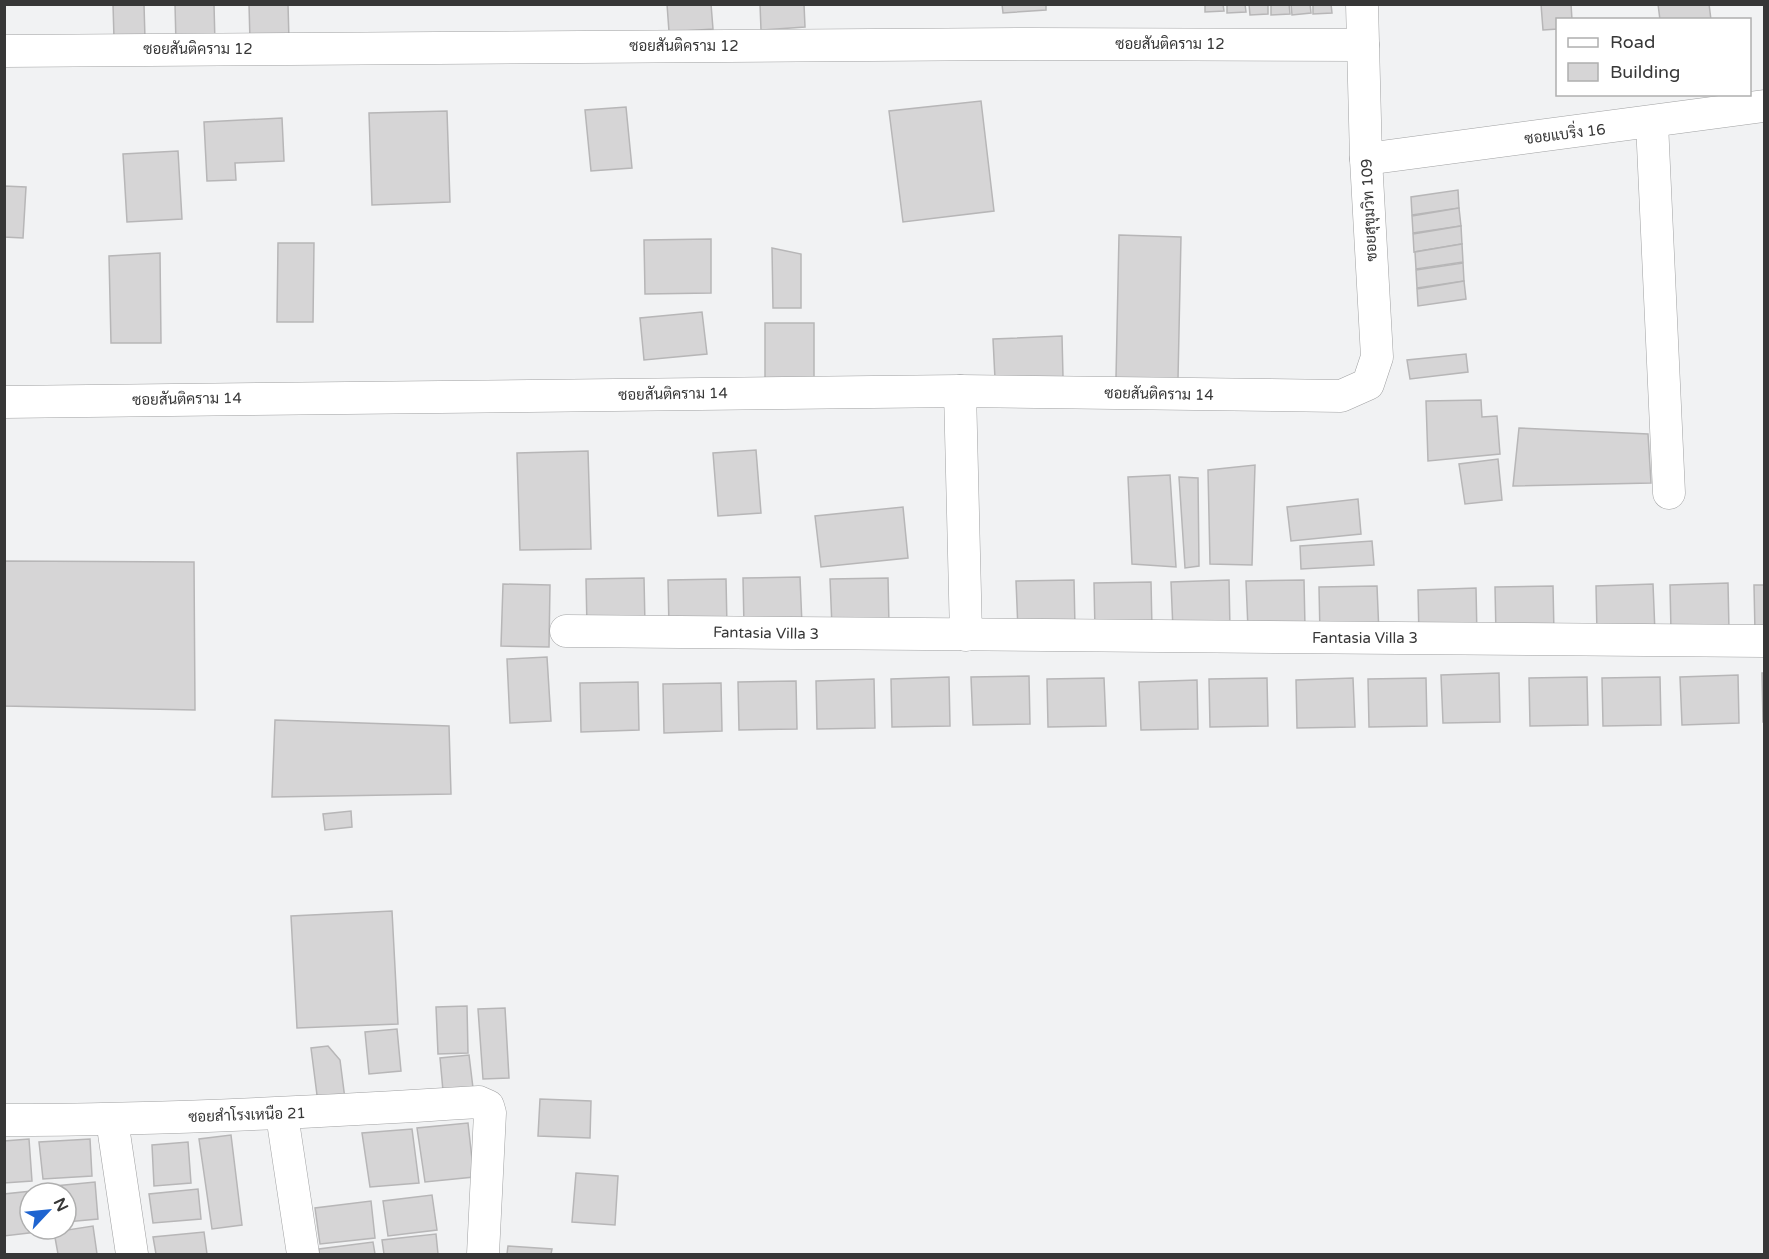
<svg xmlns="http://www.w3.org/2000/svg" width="1769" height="1259" font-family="'Varela Round',Sarabun,sans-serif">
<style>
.building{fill:#d6d5d6;stroke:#b7b6b7;stroke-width:1.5}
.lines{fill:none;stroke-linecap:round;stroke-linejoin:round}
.minor-casing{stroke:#a0a1a2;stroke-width:33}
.minor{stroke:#fff;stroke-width:32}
.labels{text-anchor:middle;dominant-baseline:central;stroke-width:4.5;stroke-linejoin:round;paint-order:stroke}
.street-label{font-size:15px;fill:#373737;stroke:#fff}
</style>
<rect width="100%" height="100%" fill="#f1f2f3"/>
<!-- building -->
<g class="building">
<path d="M113,4H144L145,39H114Z"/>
<path d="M175,4H214L215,44H176Z"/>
<path d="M249,4H288L289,41H250Z"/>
<path d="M667,4H711L713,29L669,32Z"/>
<path d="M760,4H804L805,27L761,30Z"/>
<path d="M1002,4H1046V10L1003,13Z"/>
<path d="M1205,4H1223L1224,11L1205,12Z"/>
<path d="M1227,4H1245L1246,12L1227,13Z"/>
<path d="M1249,4H1268V14L1250,15Z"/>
<path d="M1271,4H1289L1290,14L1271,15Z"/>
<path d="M1291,4H1310L1311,13L1292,15Z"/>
<path d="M1313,4H1331L1332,13L1313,14Z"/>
<path d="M1541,4H1571L1572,20H1558V29L1543,30Z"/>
<path d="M1658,4H1709L1711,20H1660Z"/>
<path d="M981,101L994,211L903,222L889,111Z"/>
<path d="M626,107L632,168L591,171L585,110Z"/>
<path d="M447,111L450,202L372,205L369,113Z"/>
<path d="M282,118L284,161L235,163L236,180L207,181L204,122Z"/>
<path d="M178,151L182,219L127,222L123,154Z"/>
<path d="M4,186L26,187L23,238L4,237Z"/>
<path d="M1458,190L1459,208L1412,215L1411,197Z"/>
<path d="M1459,208L1461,226L1413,233L1412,216Z"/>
<path d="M1461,226L1462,244L1414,252L1413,234Z"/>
<path d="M1119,235L1181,237L1178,379L1116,378Z"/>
<path d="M711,239V293L645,294L644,240Z"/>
<path d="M278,243H314L313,322H277Z"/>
<path d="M1462,244L1463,262L1416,269L1415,252Z"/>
<path d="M772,248L801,254V308H773Z"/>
<path d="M160,253L161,343H111L109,256Z"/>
<path d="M1463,263L1464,281L1417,288L1416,270Z"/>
<path d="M1464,281L1466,299L1418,306L1417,289Z"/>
<path d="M702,312L707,354L644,360L640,318Z"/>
<path d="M765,323H814V379L765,378Z"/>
<path d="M1062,336L1063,377L995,379L993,339Z"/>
<path d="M1466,354L1468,372L1410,379L1407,360Z"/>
<path d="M1481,400L1482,417L1497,416L1500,454L1428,461L1426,401Z"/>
<path d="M1519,428L1648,434L1651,483L1513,486Z"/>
<path d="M756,450L761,513L718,516L713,453Z"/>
<path d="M588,451L591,549L520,550L517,453Z"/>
<path d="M1498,459L1502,500L1465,504L1459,464Z"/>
<path d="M1255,465L1252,565L1210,564L1208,470Z"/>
<path d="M1170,475L1176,567L1132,564L1128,477Z"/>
<path d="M1179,477L1198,478L1199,566L1185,568Z"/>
<path d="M1358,499L1361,534L1291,541L1287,507Z"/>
<path d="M903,507L908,558L821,567L815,516Z"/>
<path d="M1372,541L1374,565L1301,569L1300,546Z"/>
<path d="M4,561L194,562L195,710L4,706Z"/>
<path d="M800,577L802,625L744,627L743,578Z"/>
<path d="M644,578L645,626L587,628L586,579Z"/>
<path d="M888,578L889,626L832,627L830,579Z"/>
<path d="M726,579L727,627L669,628L668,580Z"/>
<path d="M1074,580L1075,628L1018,630L1016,581Z"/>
<path d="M1229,580L1230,629L1173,630L1171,582Z"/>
<path d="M1304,580L1305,628L1248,629L1246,581Z"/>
<path d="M1151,582L1152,630L1095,631L1094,583Z"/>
<path d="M1728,583L1729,631L1671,632L1670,585Z"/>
<path d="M503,584L550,585L549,647L501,646Z"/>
<path d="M1653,584L1655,633L1597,634L1596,586Z"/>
<path d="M1754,585H1764V633H1755Z"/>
<path d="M1377,586L1379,634L1320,635L1319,587Z"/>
<path d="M1553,586L1554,634L1496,635L1495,587Z"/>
<path d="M1476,588L1477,637L1419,638L1418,590Z"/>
<path d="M547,657L551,721L510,723L507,659Z"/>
<path d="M1499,673L1500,722L1443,723L1441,675Z"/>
<path d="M1762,673H1764V722H1763Z"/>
<path d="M1738,675L1739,723L1682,725L1680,677Z"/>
<path d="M1029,676L1030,724L973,725L971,677Z"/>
<path d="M949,677L950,726L892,727L891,679Z"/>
<path d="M1587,677L1588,725L1530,726L1529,678Z"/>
<path d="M1660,677L1661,725L1603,726L1602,678Z"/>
<path d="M1104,678L1106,726L1048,727L1047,679Z"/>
<path d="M1267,678L1268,726L1210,727L1209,679Z"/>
<path d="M1353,678L1355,727L1297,728L1296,680Z"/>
<path d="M1426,678L1427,726L1369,727L1368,679Z"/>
<path d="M874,679L875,728L817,729L816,681Z"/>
<path d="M1197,680L1198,729L1141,730L1139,682Z"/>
<path d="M796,681L797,729L739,730L738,682Z"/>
<path d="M638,682L639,730L581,732L580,683Z"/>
<path d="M721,683L722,731L664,733L663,684Z"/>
<path d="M275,720L449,726L451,794L272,797Z"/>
<path d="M351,811L352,827L325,830L323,814Z"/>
<path d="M392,911L398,1024L297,1028L291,916Z"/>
<path d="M467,1006L468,1053L438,1054L436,1007Z"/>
<path d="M505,1008L509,1078L483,1079L478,1009Z"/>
<path d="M397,1029L401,1071L369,1074L365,1032Z"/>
<path d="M328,1046L340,1060L345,1099L318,1103L311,1048Z"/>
<path d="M469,1055L473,1088L443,1091L440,1058Z"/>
<path d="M540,1099L591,1101L590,1138L538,1136Z"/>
<path d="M468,1123L474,1177L425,1182L417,1128Z"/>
<path d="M412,1129L419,1183L370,1187L362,1133Z"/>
<path d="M231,1135L242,1225L212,1229L199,1139Z"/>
<path d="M29,1139L32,1181L4,1183V1141Z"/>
<path d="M90,1139L92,1176L43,1179L39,1142Z"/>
<path d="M188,1142L191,1183L154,1186L152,1145Z"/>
<path d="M576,1173L618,1176L615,1225L572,1222Z"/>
<path d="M95,1182L98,1219L66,1222V1193H45L44,1187Z"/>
<path d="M198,1189L201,1219L153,1223L149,1194Z"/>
<path d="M32,1191L30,1193V1229H37V1232L4,1236V1194Z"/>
<path d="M432,1195L437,1230L388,1236L383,1201Z"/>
<path d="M371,1201L375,1238L320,1244L315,1208Z"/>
<path d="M93,1226L97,1254H58L54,1232Z"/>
<path d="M204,1232L207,1254H156L153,1237Z"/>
<path d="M436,1234L438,1254H384L382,1240Z"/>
<path d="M373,1242L375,1254H319V1249Z"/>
<path d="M508,1246L552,1249L551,1254H507Z"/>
</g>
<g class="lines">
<defs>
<g id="minor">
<path d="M4,51L1029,44L1363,45"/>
<path d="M1652,123L1669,493"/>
<path d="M1366,159L1764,106"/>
<path d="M960,391L966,635"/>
<path d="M4,402L960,391L1341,396L1368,384L1377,357L1366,159L1362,4"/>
<path d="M566,631L1764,641"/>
<path d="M282,1115L303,1254"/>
<path d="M4,1120C163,1120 321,1112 479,1102L488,1106L490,1113L483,1254"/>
<path d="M112,1120L132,1254"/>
</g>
</defs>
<!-- minor casing -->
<use href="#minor" class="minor-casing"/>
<!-- minor -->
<use href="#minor" class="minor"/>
</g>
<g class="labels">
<!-- street labels -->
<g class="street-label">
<text x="1170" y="44">ซอยสันติคราม 12</text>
<text x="684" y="46">ซอยสันติคราม 12</text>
<text x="198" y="49">ซอยสันติคราม 12</text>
<text transform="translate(1565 134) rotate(-7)">ซอยแบริ่ง 16</text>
<text transform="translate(1369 210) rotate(-93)">ซอยสุขุมวิท 109</text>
<text transform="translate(673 394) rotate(-1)">ซอยสันติคราม 14</text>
<text transform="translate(1159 394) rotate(1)">ซอยสันติคราม 14</text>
<text transform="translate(187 399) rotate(-1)">ซอยสันติคราม 14</text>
<text transform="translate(766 633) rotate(1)">Fantasia Villa 3</text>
<text x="1365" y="638">Fantasia Villa 3</text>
<text transform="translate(247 1115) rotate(-2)">ซอยสำโรงเหนือ 21</text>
</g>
</g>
<!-- border -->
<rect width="1769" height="1259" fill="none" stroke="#373737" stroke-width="12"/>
<!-- legend -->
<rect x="1556" y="18" width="195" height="78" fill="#ffffff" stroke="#afafaf" stroke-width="1.5"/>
<rect x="1568" y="38" width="30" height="9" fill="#ffffff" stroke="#afafaf" stroke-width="1.5"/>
<text x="1610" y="48" font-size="18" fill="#373737">Road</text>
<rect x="1568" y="63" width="30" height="18" fill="#d6d5d6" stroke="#afafaf" stroke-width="1.5"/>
<text x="1610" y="78" font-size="18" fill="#373737">Building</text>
<!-- north arrow -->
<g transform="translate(48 1211) rotate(64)"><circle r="28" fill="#ffffff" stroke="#afafaf" stroke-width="1.5"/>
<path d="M0-4.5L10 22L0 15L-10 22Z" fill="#1e64d0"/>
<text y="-9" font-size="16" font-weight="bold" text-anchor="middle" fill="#373737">N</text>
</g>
</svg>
